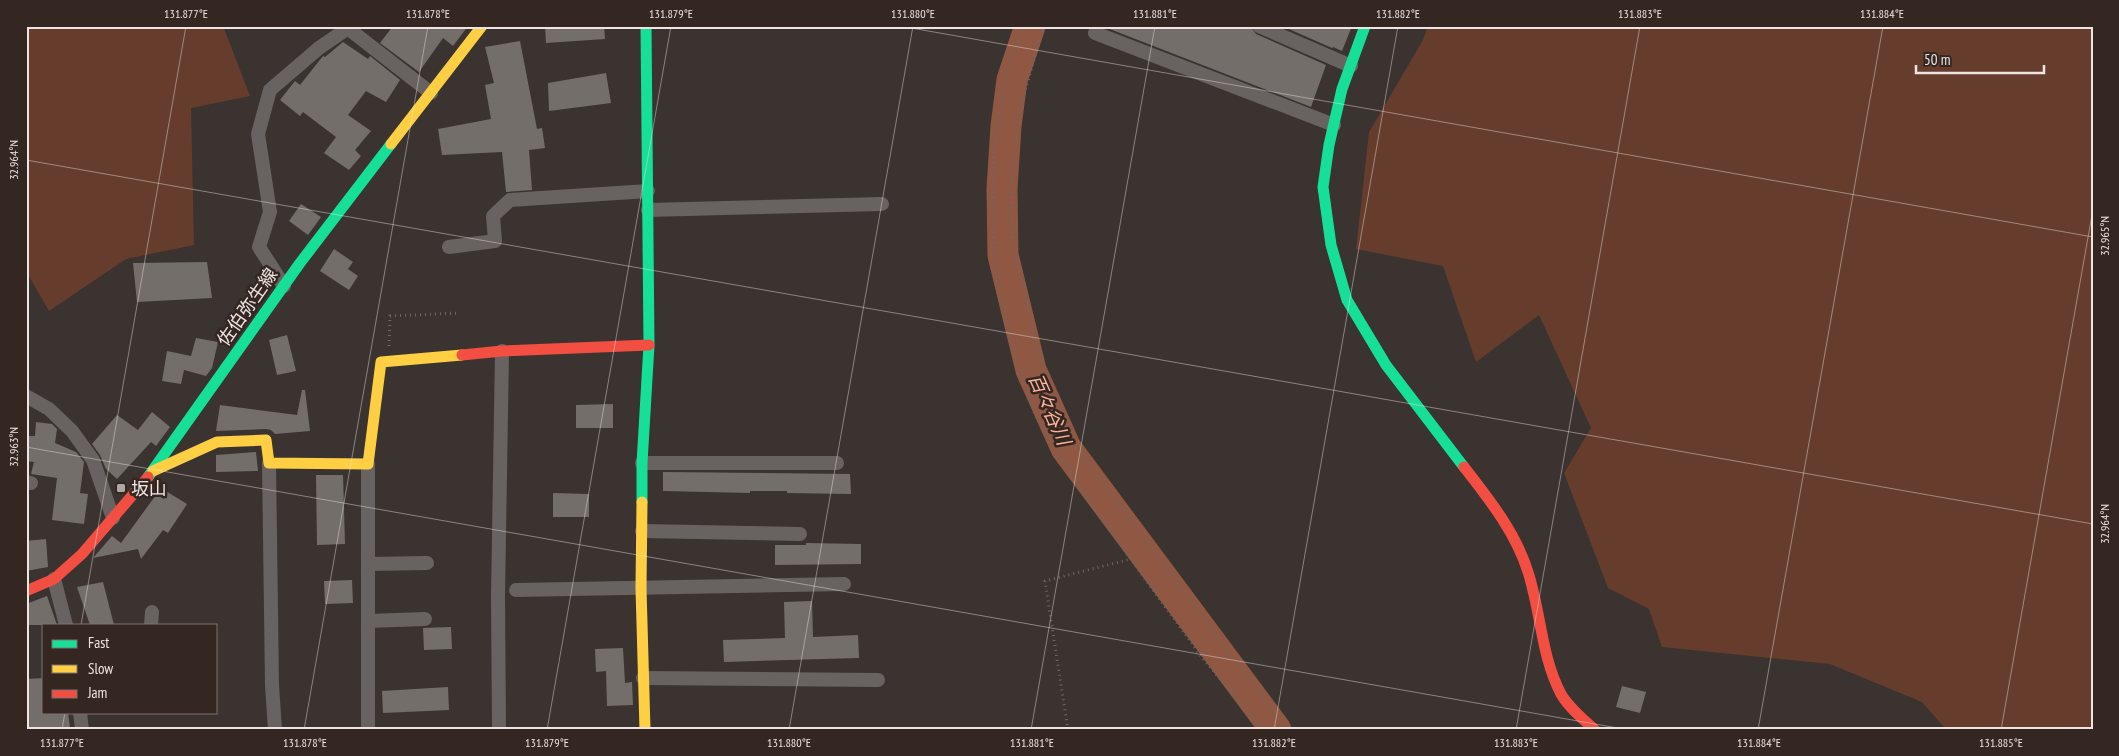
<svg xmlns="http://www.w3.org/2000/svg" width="2119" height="756" font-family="'PT Sans Narrow','Noto Sans JP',sans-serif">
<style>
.green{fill:#663d2d}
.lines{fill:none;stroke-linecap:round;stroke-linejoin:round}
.river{stroke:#905843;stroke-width:31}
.building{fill:#746e6b}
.path{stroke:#6c6866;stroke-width:3;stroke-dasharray:1 4;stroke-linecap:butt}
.street{stroke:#686261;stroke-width:14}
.fast{stroke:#16e098;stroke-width:11}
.slow{stroke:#ffcf43;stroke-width:11}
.jam{stroke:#f24e42;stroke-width:11}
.ticks{fill:none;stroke:#eee5e2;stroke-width:1;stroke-opacity:0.45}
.poi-dot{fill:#afa7a4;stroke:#342722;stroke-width:2}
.labels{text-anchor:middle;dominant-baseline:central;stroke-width:5;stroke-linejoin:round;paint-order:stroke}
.street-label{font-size:18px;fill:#eee5e2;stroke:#342722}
.poi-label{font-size:18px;fill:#eee5e2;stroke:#342722;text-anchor:start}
.water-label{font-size:19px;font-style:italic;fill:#fdb398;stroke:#342722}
.neatline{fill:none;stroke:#eee5e2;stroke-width:2}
.ticks-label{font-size:12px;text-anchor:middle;fill:#eee5e2}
</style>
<rect width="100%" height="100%" fill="#3a3330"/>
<!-- green -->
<g class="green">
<path d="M26,26H223L250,96L191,108L194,245L126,259L49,311L26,271Z"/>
<path d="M1428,26H2093V730H1953L1943,726L1922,702L1830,664L1662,647L1649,609L1608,588L1564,473L1591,428L1539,315L1476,362L1443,266L1356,249L1369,132L1423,40Z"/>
</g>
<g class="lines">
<!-- river -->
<path class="river" d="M1030,26L1012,80L1006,126L1002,189L1003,255L1031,370L1066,448L1276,730"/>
</g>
<!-- building -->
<g class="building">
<path d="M393,26H468L453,46L443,38L419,72L380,43Z"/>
<path d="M545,26H604L605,39L546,43Z"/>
<path d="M1102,26H1250L1256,34L1326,65L1311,107Z"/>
<path d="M1282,26H1352L1342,51L1333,47L1332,48Z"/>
<path d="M520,41L537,129L542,128L545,148L529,150L532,190L506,192L502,152L442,155L438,129L491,119L485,85L494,83L485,47Z"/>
<path d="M343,42L368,59L370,56L400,80L386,102L366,91L348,115L371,131L355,150L361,156L349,170L324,153L336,137L303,112L300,116L280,100L295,81L300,85L323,56L325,57Z"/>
<path d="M606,73L611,103L549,111L548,83Z"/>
<path d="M301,204L321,217L308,235L289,221Z"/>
<path d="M334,249L353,262L348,269L358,276L349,290L320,271Z"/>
<path d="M207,262L212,298L137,302L133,263Z"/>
<path d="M250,289L262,297L244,323L232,315Z"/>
<path d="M287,335L296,371L277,375L269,340Z"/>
<path d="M196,338L218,342L212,368L206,376L184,370L181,384L162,381L167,351L191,356Z"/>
<path d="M302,390H305L310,431L275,434L271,430L266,429L216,431L220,405L297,415Z"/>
<path d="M613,404V428H576V405Z"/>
<path d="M152,412L170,427L156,446L151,442L117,479L106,469L100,455L92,444L117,415L138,430Z"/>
<path d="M36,422L52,424L57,429L55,443L76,452L84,462L80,493L88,494L84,524L52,520L57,478L31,474L34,462L26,461V436H35Z"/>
<path d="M256,452L258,471L216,472V455Z"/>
<path d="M663,472L850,474L851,494L787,493V491H750V493L663,491Z"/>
<path d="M316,475H343L345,544L317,545Z"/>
<path d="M161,488L187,504L168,533L163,530L141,559L138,549L93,558L112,536L121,543Z"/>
<path d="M553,493L589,494V517H553Z"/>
<path d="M46,539L48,567L26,571V541Z"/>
<path d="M806,543L861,544V564L775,565V545H806Z"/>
<path d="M352,580L353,603L325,604L324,581Z"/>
<path d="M103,582L114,625H90L77,587Z"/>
<path d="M47,596L57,625H29L26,616V604Z"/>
<path d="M812,601L813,637L858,635L859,658L724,662L723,640L785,638L784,602Z"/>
<path d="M451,627L452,649L424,650L423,628Z"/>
<path d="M623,648L625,683L632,682L633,705L607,706L606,671L596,672L595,649Z"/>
<path d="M44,678V712H68L70,728L26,730V679Z"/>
<path d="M1622,686L1646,692L1640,713L1616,707Z"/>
<path d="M448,687L449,710L383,713L382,691Z"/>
</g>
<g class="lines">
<!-- path -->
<g class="path">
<path d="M1023,26L1006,73L994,149L992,219L996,272L1012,345L1035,415L1093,507L1200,655L1263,730"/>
<path d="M1044,26L1018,115L1011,183L1012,234L1034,338L1048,381L1077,448L1286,730"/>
<path d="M389,346L390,316L459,313"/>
<path d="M1068,730L1045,581L1131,559"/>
</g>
<!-- street -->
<g class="street">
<path d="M345,26L431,93"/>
<path d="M1259,26L1351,66"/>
<path d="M1095,33L1334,125"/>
<path d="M648,210L882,204"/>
<path d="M449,247L495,241L493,216L510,200L648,191"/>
<path d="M284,286L259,247L270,212L258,134L270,90L319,48L351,26"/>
<path d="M26,396L49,409L72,431L93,460L113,518"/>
<path d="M269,463L272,685L275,730"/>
<path d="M642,463H837"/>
<path d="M368,464V730"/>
<path d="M26,482L31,483"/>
<path d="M642,531L800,534"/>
<path d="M368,564L427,563"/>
<path d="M54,579L66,625"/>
<path d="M516,590L844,584"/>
<path d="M368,621L425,619"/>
<path d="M151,625L152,612"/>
<path d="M643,678L878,680"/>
<path d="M80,712L82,730"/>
<path d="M499,730L498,596L502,351"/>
</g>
<!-- fast -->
<g class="fast">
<path d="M1365,26L1342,89L1329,145L1323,187L1331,245L1347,300L1386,365L1464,467"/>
<path d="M148,477L300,263L391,144"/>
<path d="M642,502V463L649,345L646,26"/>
</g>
<!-- slow -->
<g class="slow">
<path d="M391,144L482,26"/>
<path d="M153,471L217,442L266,440L269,463L368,464L381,362L462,355"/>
<path d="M642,502L641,588L645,730"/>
</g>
<!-- jam -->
<g class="jam">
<path d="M462,355L502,351L649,345"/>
<path d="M1464,467C1489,499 1516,533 1528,572C1541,612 1541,656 1561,694C1569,708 1583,719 1595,730"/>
<path d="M26,591L54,579L82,554L148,477"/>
</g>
</g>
<!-- ticks -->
<path class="ticks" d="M900,26L2093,237M26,160L2093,524M26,447L1629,730M81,625L186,26M62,730L65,712M304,730L428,26M547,730L671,26M789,730L913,26M1031,730L1155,26M1274,730L1398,26M1516,730L1640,26M1758,730L1883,26M2001,730L2093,209"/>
<!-- markers -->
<rect class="poi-dot" x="116" y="483" width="10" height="10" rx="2.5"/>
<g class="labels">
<!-- street labels -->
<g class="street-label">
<text transform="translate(247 307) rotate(-55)">佐伯弥生線</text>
</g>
<!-- poi labels -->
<g class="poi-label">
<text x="131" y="488">坂山</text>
</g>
<!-- water labels -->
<g class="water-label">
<text transform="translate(1050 409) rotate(66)">百々谷川</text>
</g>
</g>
<!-- border -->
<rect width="2119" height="756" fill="none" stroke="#342722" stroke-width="55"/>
<!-- legend -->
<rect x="42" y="624" width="175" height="90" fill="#342722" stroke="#7e736f"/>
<rect x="52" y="640" width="25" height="8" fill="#16e098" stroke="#7e736f"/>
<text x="88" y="648" font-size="15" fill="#eee5e2">Fast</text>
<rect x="52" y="665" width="25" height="8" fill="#ffcf43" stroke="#7e736f"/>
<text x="88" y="674" font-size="15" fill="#eee5e2">Slow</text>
<rect x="52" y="690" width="25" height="8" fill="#f24e42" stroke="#7e736f"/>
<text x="88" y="698" font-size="15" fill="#eee5e2">Jam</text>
<!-- scale -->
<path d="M1916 65v8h128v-8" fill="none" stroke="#eee5e2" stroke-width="2.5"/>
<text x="1924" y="65" font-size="15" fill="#eee5e2" stroke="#342722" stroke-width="4" paint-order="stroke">50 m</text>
<rect x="28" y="28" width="2064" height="700" class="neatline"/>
<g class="ticks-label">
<text x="186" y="18">131.877°E</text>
<text x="428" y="18">131.878°E</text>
<text x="671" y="18">131.879°E</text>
<text x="913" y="18">131.880°E</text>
<text x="1155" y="18">131.881°E</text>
<text x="1398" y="18">131.882°E</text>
<text x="1640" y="18">131.883°E</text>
<text x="1882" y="18">131.884°E</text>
<text transform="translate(14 160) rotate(-90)" y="4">32.964°N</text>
<text transform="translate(2105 236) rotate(-90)" y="4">32.965°N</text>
<text transform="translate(14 447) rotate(-90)" y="4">32.963°N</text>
<text transform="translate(2105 524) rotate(-90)" y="4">32.964°N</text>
<text x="62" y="747">131.877°E</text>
<text x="305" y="747">131.878°E</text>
<text x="547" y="747">131.879°E</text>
<text x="789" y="747">131.880°E</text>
<text x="1032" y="747">131.881°E</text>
<text x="1274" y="747">131.882°E</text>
<text x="1516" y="747">131.883°E</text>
<text x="1759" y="747">131.884°E</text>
<text x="2001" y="747">131.885°E</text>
</g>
</svg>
